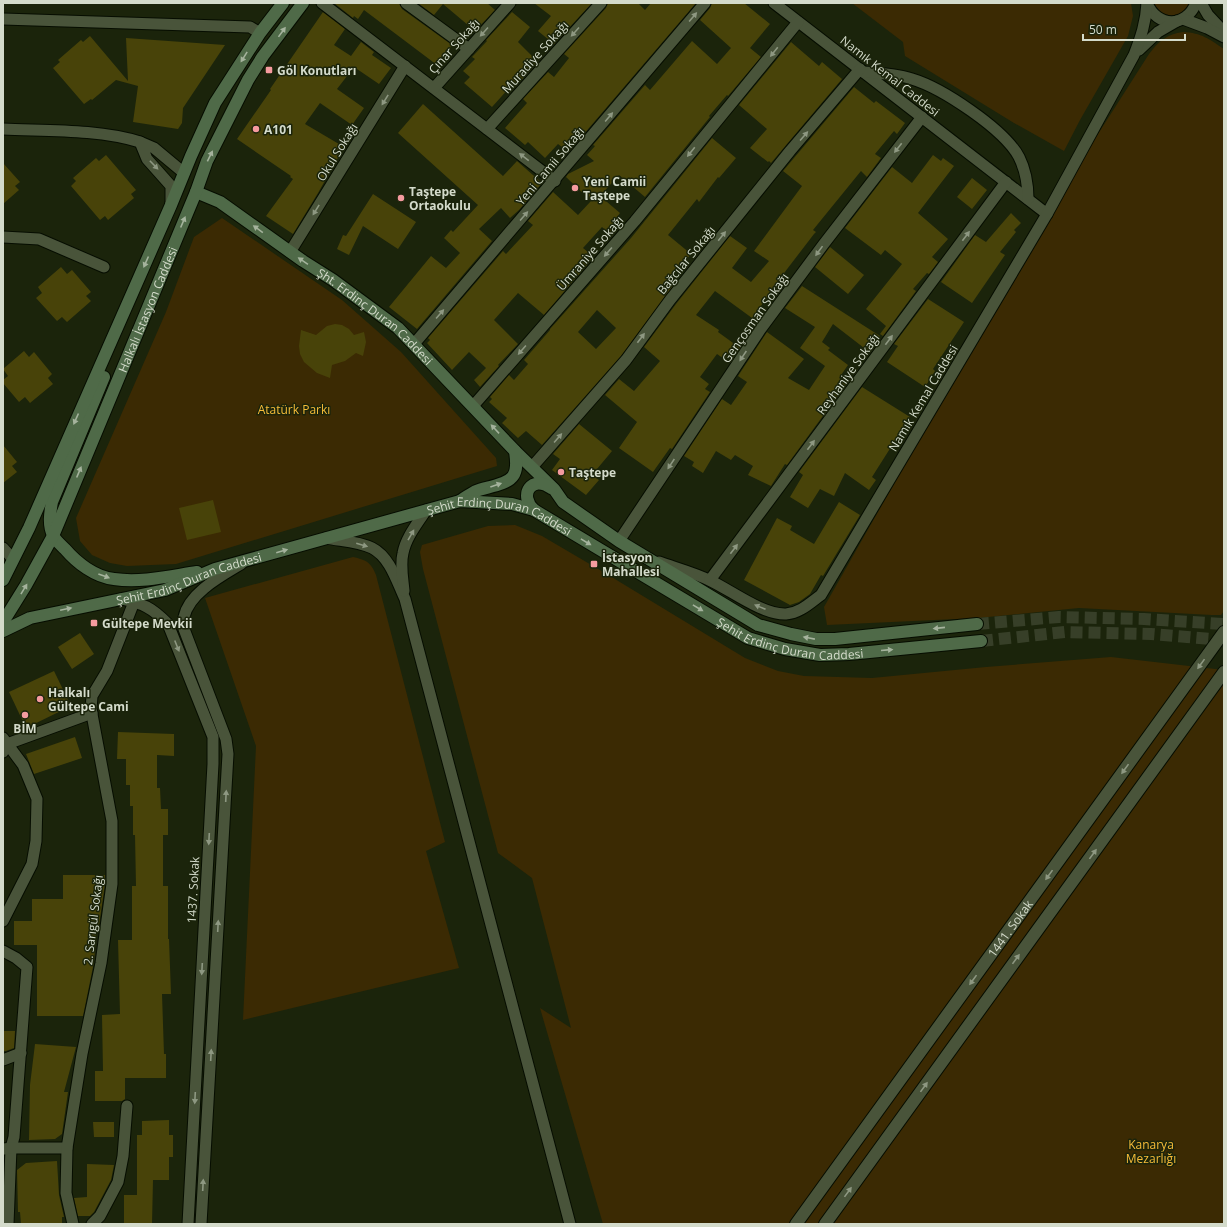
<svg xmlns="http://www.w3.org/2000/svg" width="1227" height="1227" font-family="'Open Sans',sans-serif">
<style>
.green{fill:#3b2a03}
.building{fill:#484309;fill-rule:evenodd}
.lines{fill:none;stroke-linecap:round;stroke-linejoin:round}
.secondary-tunnel{stroke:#373f28;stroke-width:12;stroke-dasharray:12 6;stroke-linecap:butt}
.minor-casing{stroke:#060d00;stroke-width:13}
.tertiary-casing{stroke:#060d00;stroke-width:14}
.secondary-casing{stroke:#060d00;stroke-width:14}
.minor{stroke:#49543a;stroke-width:11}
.tertiary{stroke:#49543a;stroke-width:12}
.secondary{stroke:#4f6a48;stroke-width:12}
.oneway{fill:#8e9882}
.oneway2{fill:#a5b39d}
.poi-dot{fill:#f59b9f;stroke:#1b240b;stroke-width:1.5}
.labels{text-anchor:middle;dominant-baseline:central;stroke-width:3;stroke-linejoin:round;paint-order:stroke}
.street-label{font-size:12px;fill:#d4dbcb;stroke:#1b240b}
.poi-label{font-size:12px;font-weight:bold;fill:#d4dbcb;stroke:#1b240b;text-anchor:start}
.park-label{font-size:12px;fill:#f7bc38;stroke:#1b240b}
</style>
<rect width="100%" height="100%" fill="#1b240b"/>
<!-- green -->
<g class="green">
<path d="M852,3H1131L1133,16L1128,36L1080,120L1064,151L1014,123L905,56L903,42Z"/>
<path d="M1154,3H1189C1182,20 1161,19 1154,3Z"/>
<path d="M1183,32C1202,33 1209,39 1224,49V611L1221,615H1212L1079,608L978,618L827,625L824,607L1047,214L1149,54C1159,41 1167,34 1183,32Z"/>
<path d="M222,218L342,300L401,352L496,458L497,466L176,564L127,566L110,563L92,555L80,541L76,518L166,312L194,237Z"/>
<path d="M515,525L542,536L605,573L745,658L778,671L804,676L872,678L986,667L1111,657L1224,670V1224H603L540,1008L571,1028L532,878L498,853L423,569L420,552L422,545L488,526Z"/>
<path d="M353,557C366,560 371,562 376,575L445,842L426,851L459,968L243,1020L256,746L205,598Z"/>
</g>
<!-- building -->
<g class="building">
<path d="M334,3H399L402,9L452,45L437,65L364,10L358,19L354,16L353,18Z"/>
<path d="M418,3H487L495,10L475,31L443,4L434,15Z"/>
<path d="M534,3H592L554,44L538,31L551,16Z"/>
<path d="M608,3H638L645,10L651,3H696L583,135L578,131L562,147L558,144L545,158L528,142L525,145L505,128L527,103L523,99L548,72L554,77L569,58L564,54L606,8Z"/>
<path d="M712,3H744L770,24L750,48L761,57L728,96L727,95L709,116L710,117L645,197L619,175L600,196L620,213L613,222L619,228L612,236L602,227L583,248L594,257L544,315L518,293L494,320L518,344L498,365L499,366L480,387L474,380L486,368L469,352L452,370L427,343L430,340L428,338L503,251L506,254L533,225L528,221L553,192L578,215L591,201L566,177L568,174L594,161L587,155L595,146L593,145L645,85L650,90L692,41L717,64L731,48L700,20L710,8Z"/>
<path d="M323,12L345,29L334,45L351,56L361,42L374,52L372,55L391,68L379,84L354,67L337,89L364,108L352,125L320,103L305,124L344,147L318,193L293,234L266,216L293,179L290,177L291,176L237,139L271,90L270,89Z"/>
<path d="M512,12L530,27L518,42L538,62L513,89L511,86L492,107L464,83L470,77L463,71L475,59L472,57L487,41L486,40Z"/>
<path d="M90,36L128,81L126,38L225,45L183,108L182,123L178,129L133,122L138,86L116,80L92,100L91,99L84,104L53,68L60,62L58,60L81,40L83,42Z"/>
<path d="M791,42L819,66L822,62L842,79L771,163L769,161L768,162L750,148L767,129L739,105Z"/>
<path d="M854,87L874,103L876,101L905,123L897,134L894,131L875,154L881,158L867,177L861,171L813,230L816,232L814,234L768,294L769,295L752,318L715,291L696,315L719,330L718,332L740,348L730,363L717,354L700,377L709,384L705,389L710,392L672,449L670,448L653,472L619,448L637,422L605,395L619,379L634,391L660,361L644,347L676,304L730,236L747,248L732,268L751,282L769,261L754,251L802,186L783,171Z"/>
<path d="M423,104L503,176L517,161L542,183L519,210L510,218L501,208L479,229L492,241L417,329L389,307L431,256L446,268L460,253L444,238L451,230L453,232L478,205L398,133Z"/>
<path d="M712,138L736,158L719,178L718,177L699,202L697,199L668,235L691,254L668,281L673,286L621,356L542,445L526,431L518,438L502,423L507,418L489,402L492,399L490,397L509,375L514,380L528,364L524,360L550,330V329L631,238ZM597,310L616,328L596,349L578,332Z"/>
<path d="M106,155L136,190L131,194L134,198L108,220L105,216L100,220L71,186L76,181L73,178L96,158L99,161Z"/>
<path d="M933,155L941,161L943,158L954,166L918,213L948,239L932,257L938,262L929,274L927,273L913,289L916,291L883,336L880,334L886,326L866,309L902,264L885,250L881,255L845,228L892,167L912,183Z"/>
<path d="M3,163L20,182L15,186L19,190L3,204Z"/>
<path d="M972,178L987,190L972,209L957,197Z"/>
<path d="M373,194L416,222L398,249L363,226L349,255L337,249L343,235L346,236Z"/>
<path d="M1011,213L1021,223L1014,230L1016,232L1000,252L1005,255L972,303L941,282L975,235L986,242Z"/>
<path d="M830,247L864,275L848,294L815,267Z"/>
<path d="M61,267L67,274L72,270L91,292L86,296L91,301L67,322L62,317L57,321L36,298L42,293L38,287Z"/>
<path d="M802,286L880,336L868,351L833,324L822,342L830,348L828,350L848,365L839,378L847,383L787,465L785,464L771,486L748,475L753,466L735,455L731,460L716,451L703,473L692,466L694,462L684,456L722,399L731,405L747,382L738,376L767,332L804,359L788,378L809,390L825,366L800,348L815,327L785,308Z"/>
<path d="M928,299L964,322L933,369L935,371L925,387L887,362L898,346L894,344Z"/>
<path d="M335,324L342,325L349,329L354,335L364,332L366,342L363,356L356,353L345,361L332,365L330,378L317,373L304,362L300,354L299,346L301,330L316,335L327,326Z"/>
<path d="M24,351L29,357L34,352L52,374L48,378L53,384L30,403L25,397L19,402L3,383V380L8,376L3,369Z"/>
<path d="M862,387L910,417L872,477L876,480L869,490L845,473L834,496L820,489L808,508L790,497L803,475L799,472Z"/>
<path d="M579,424L612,451L592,475L599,480L586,495L552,470L560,459L553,454Z"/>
<path d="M3,445L17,462L12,466L17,472L3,483Z"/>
<path d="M213,500L221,532L187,540L179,508Z"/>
<path d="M839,502L860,515L823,576L821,575L810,594L799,602L790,605L744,580L777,518L792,526L790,530L814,544Z"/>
<path d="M80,633L94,654L72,669L58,647Z"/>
<path d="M54,671L71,706L26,728L9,692Z"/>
<path d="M118,732L174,734V756L157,755V788H160L161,809H168V835H163V886H168V939H169L171,994H162L164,1054H166V1078H125V1099L122,1101H95V1071H103L102,1015L120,1014L118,940H132V886H136L135,835H133V806H130V785H126V759H117Z"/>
<path d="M75,737L82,758L34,774L26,754Z"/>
<path d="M63,875H105V884L98,932H96L94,962L83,1016H37V945H14V921H32V899H63Z"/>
<path d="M3,1031H15L14,1048L6,1051H3Z"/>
<path d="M35,1044L76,1047L64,1092H68L62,1134L55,1139L29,1140L30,1085Z"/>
<path d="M169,1120V1135H173V1157H169V1180H153L152,1224H124V1195H137V1135H142V1121Z"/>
<path d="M93,1122H114V1137H94Z"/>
<path d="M57,1161L59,1195L64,1217H62V1224H21L20,1212H18L17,1170L26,1163Z"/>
<path d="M87,1164L114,1165L111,1180L94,1212L90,1216H78L74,1198L87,1197Z"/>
</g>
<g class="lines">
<!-- secondary-tunnel -->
<g class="secondary-tunnel">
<path d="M977,624L1059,617L1144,619L1224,624"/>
<path d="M981,641L1065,632L1151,634L1224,640"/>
</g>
<defs>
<g id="minor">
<path d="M322,3L555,181"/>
<path d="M406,3L469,49"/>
<path d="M774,3L1047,214"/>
<path d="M1147,3C1157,28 1186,28 1196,3"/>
<path d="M1201,3L1208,15L1224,32"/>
<path d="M3,19L250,27L260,33"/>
<path d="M1183,19L1207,28L1224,37"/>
<path d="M1139,50L1158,32L1177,21"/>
<path d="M863,72C879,73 896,74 912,79C942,88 1004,129 1019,157C1026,171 1028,184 1028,199"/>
<path d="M434,88L510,3"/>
<path d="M3,129C46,131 99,129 140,142"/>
<path d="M487,129L601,3"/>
<path d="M171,203V186L147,159L140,142L154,148L184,173"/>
<path d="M3,237L39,239L104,267"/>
<path d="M290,252L405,66"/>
<path d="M414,344L705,3"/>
<path d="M473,406L635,221L798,22"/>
<path d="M532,467L626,360L670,300L790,151L860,69"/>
<path d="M326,538C341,541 358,541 372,548C390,557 397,582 405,599L570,1224"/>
<path d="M619,541L760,330L823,245L922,117"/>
<path d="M3,548L13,559"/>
<path d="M659,562C676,568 695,573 711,581C732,591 763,615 786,614C800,613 810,603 821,595L1047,214L1134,55C1141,37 1146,22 1147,3"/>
<path d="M710,580L1006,182"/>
<path d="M404,591C403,579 400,565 403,553C406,537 418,523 426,510"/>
<path d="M121,599C144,604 151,607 168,624L213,737V764L188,1224"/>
<path d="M3,738L23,765L37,799L36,841L32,864L3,921"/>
<path d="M3,752L7,744L92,713"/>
<path d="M3,951L16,958L27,967L14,1137L11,1148L8,1224"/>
<path d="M3,1060L21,1053"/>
<path d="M4,1149L11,1148H67"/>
<path d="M73,1224L66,1193L67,1148L82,1054L101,963L112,884V821L91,709L92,696L107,671L134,602"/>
<path d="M92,1224L100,1216L118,1182L123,1156L127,1106"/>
<path d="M201,1224L228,754L226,739L184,629C184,625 183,621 184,617C189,593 221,576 241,564"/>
</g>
<g id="tertiary">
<path id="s1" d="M796,1224L1224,632"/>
<path d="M825,1224L1224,672"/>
</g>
<g id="secondary">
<path id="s2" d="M196,192L220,202L303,261L333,280L398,328L515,451L554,489L563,502L619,541L758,625L791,634L816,639H835L977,624"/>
<path d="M104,377L52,502C50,513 48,525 53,535C55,540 61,545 65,549C77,563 95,577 114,579C141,583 170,576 197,572"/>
<path d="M460,501C465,497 471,494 476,491C486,487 507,485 513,476C518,469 516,459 515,451"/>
<path d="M534,510C518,495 532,474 551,488"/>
<path d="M3,580L29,528L171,205L191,156L215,103L260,33L283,3"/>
<path id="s3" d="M3,622L26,585L53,536L196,192L207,161L248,80L263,56L303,3"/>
<path id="s4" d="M3,631L30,618L165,590L215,569L460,501L512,504L534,510L748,638L785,649L820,655L849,654L981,641"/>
</g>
</defs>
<!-- minor casing -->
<use href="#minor" class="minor-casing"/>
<!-- tertiary casing -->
<use href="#tertiary" class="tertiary-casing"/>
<!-- secondary casing -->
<use href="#secondary" class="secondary-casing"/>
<!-- minor -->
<use href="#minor" class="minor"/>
<!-- tertiary -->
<use href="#tertiary" class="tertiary"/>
<!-- secondary -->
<use href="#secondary" class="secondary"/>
</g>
<!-- one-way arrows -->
<defs><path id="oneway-solid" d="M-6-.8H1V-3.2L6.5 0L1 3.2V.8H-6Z"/></defs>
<g class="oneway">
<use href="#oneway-solid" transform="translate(693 17) rotate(-50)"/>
<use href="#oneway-solid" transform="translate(484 32) rotate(132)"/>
<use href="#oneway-solid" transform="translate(575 32) rotate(132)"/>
<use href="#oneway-solid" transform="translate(774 52) rotate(129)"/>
<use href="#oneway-solid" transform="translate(385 100) rotate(122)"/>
<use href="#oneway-solid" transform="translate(609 117) rotate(-50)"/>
<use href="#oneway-solid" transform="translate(804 136) rotate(-49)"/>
<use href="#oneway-solid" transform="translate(898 148) rotate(128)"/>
<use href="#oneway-solid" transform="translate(691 152) rotate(129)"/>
<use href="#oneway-solid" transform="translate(524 157) rotate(-143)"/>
<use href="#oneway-solid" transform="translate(154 165) rotate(46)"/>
<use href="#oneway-solid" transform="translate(316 210) rotate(122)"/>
<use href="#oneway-solid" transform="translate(524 216) rotate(-49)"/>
<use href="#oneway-solid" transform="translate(722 236) rotate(-51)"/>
<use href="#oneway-solid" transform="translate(966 236) rotate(-53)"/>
<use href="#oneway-solid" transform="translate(819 251) rotate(126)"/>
<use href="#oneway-solid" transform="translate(608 252) rotate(131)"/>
<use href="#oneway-solid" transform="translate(440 314) rotate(-49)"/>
<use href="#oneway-solid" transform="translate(641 338) rotate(-53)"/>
<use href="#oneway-solid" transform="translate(889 340) rotate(-53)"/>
<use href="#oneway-solid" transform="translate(522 350) rotate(131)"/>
<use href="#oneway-solid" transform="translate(743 356) rotate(124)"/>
<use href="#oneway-solid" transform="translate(558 438) rotate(-49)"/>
<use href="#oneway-solid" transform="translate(811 445) rotate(-53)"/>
<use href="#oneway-solid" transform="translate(671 464) rotate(124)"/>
<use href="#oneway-solid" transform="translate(411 535) rotate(-60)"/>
<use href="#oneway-solid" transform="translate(362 545) rotate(16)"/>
<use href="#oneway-solid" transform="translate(734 549) rotate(-53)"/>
<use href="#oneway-solid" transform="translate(760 607) rotate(-158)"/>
<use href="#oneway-solid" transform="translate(177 646) rotate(68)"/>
<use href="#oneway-solid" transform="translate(1201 664) rotate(126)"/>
<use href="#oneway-solid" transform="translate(1125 769) rotate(126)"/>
<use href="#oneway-solid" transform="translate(226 796) rotate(-87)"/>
<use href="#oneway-solid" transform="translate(209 839) rotate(93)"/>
<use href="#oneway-solid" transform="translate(1093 854) rotate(-54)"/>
<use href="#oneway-solid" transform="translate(1049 875) rotate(126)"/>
<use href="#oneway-solid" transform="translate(218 926) rotate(-87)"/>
<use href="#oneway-solid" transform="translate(1016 959) rotate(-54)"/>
<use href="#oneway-solid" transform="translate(202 969) rotate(93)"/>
<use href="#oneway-solid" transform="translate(973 980) rotate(126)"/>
<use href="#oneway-solid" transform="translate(211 1055) rotate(-87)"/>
<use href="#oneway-solid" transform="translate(924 1087) rotate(-54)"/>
<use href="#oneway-solid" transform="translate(195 1098) rotate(93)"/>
<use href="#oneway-solid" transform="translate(203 1185) rotate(-87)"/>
<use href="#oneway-solid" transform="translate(848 1192) rotate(-54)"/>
</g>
<g class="oneway2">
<use href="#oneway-solid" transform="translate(282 32) rotate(-54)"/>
<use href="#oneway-solid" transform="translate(244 57) rotate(122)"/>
<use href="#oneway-solid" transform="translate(210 156) rotate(-64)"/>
<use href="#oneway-solid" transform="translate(183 222) rotate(-67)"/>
<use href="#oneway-solid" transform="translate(258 229) rotate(-144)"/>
<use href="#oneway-solid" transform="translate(303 261) rotate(-146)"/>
<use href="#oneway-solid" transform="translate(146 262) rotate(114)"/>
<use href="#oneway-solid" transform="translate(76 419) rotate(114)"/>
<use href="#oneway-solid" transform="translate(495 429) rotate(-133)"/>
<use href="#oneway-solid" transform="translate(79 472) rotate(-67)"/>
<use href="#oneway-solid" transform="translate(496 485) rotate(-19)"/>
<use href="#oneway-solid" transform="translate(586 542) rotate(31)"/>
<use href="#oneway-solid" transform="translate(282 551) rotate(-16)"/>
<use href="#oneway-solid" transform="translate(104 576) rotate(20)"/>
<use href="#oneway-solid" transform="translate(24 589) rotate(-59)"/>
<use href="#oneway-solid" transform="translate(698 608) rotate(31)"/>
<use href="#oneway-solid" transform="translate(66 609) rotate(-12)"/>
<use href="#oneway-solid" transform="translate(939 628) rotate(174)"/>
<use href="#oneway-solid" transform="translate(809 638) rotate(-169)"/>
<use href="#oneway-solid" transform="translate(887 650) rotate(-5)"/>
</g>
<!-- markers -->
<g class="poi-dot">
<rect x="265" y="66" width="8" height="8" rx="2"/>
<circle cx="256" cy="129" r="4"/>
<circle cx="575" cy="188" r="4"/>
<circle cx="401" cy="198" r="4"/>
<circle cx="561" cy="472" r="4"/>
<rect x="590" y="560" width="8" height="8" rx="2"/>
<rect x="90" y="619" width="8" height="8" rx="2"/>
<circle cx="40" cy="699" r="4"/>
<circle cx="25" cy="715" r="4"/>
</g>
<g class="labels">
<!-- street labels -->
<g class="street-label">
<text transform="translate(454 46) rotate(-48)">Çınar Sokağı</text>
<text transform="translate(535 57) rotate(-48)">Muradiye Sokağı</text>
<text transform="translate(890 76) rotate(38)">Namık Kemal Caddesi</text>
<text transform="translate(337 152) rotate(-58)">Okul Sokağı</text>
<text transform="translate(550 166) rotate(-50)">Yeni Camii Sokağı</text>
<text transform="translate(590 253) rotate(-49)">Ümraniye Sokağı</text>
<text transform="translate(686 260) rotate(-51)">Bağcılar Sokağı</text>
<text stroke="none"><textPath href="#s3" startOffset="345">Halkalı İstasyon Caddesi</textPath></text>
<text stroke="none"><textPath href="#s2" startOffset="219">Şht. Erdinç Duran Caddesi</textPath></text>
<text transform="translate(755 318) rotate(-55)">Gençosman Sokağı</text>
<text transform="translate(848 374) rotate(-54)">Reyhaniye Sokağı</text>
<text transform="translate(923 398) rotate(-59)">Namık Kemal Caddesi</text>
<text stroke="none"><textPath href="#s4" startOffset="518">Şehit Erdinç Duran Caddesi</textPath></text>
<text stroke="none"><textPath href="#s4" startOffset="194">Şehit Erdinç Duran Caddesi</textPath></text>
<text stroke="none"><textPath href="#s4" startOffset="842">Şehit Erdinç Duran Caddesi</textPath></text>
<text transform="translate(193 890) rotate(-87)">1437. Sokak</text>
<text transform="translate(93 920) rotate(-83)">2. Sarıgül Sokağı</text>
<text stroke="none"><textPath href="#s1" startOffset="365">1441. Sokak</textPath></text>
</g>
<!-- poi labels -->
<g class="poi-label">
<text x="277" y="70">Göl Konutları</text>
<text x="264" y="129">A101</text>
<text x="583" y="181">Yeni Camii<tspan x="583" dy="14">Taştepe</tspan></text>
<text x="409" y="191">Taştepe<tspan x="409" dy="14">Ortaokulu</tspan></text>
<text x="569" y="472">Taştepe</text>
<text x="602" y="557">İstasyon<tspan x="602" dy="14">Mahallesi</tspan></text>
<text x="102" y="623">Gültepe Mevkii</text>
<text x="48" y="692">Halkalı<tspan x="48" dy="14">Gültepe Cami</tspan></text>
<text x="25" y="728" text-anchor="middle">BİM</text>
</g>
<!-- park labels -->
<g class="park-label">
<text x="294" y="409">Atatürk Parkı</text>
<text x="1151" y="1144">Kanarya<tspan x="1151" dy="14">Mezarlığı</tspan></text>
</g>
</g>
<!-- border -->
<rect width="1227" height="1227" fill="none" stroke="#d4dbcb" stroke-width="8"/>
<!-- scale -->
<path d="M1083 34v6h102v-6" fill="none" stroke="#d4dbcb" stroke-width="2"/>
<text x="1089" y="34" font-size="12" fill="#d4dbcb" stroke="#1b240b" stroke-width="3" paint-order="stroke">50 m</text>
</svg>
